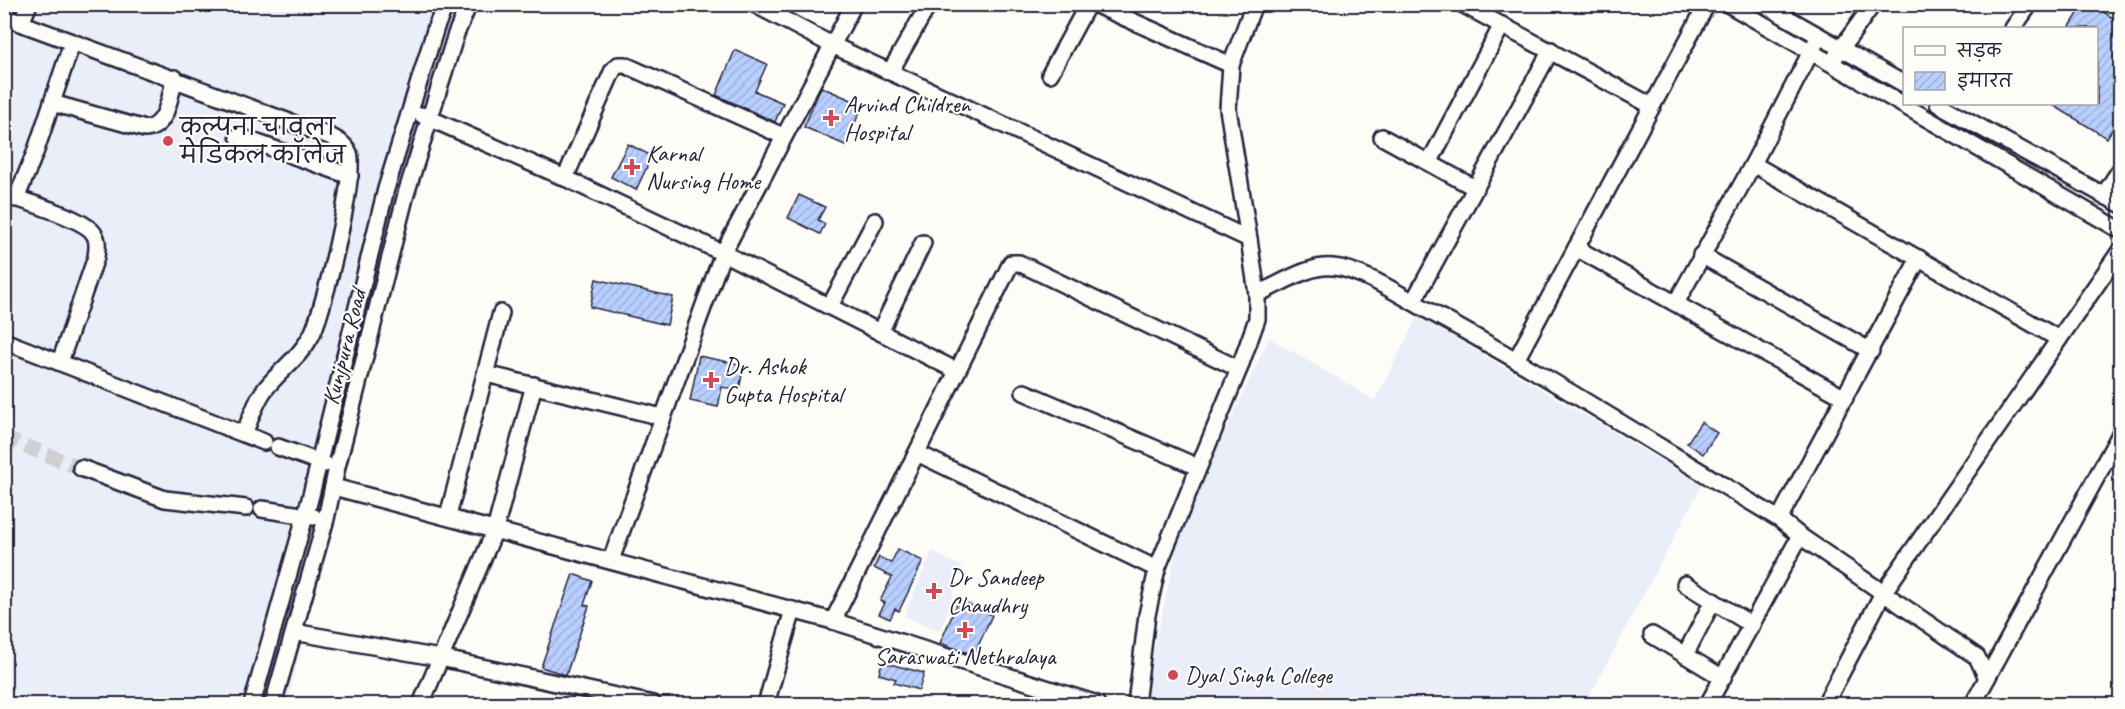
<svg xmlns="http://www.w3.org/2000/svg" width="2125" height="709" font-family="Caveat,'Playpen Sans Deva',sans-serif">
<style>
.built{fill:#e9eef9}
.building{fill:url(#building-hatch);stroke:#22223b;stroke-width:1.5}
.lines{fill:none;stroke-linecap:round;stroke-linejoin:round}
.minor-tunnel{stroke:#d1d0d1;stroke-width:15;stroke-dasharray:15 8;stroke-linecap:butt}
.minor-casing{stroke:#22223b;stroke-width:20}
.minor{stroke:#fdfcf7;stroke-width:15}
.poi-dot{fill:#d1495b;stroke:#fdfcf7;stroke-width:2}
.labels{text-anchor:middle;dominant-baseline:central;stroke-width:4.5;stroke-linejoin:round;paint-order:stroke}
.poi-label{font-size:24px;fill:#22223b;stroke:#fdfcf7;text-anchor:start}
.street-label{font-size:24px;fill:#22223b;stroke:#fdfcf7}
</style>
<defs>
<pattern id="building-hatch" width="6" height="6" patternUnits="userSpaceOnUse" patternTransform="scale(1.5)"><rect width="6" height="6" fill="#b9cffe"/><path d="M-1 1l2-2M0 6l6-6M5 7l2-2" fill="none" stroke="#9fb1db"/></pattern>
</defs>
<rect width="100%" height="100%" fill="#fdfcf7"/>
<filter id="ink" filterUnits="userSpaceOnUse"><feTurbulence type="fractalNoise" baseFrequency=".0167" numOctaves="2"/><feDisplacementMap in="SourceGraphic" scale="12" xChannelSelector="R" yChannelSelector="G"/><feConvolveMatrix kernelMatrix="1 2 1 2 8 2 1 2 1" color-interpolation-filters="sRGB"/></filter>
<g filter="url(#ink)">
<!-- built -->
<g class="built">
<path d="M4,5H459L287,704H5Z"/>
<path d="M1418,316L1702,485L1585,704H1145L1143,697L1182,525L1269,338L1375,400Z"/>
<path d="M932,551L962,567L941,631L904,616Z"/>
</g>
<!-- building -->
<g class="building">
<path d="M2084,4H2091L2121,23V115L2107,138L2051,104H2097V28H2069Z"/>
<path d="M735,50L767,64L755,91L783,103L775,122L716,95Z"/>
<path d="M821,87L863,105L845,145L804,127Z"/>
<path d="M628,144L652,156L636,190L611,177Z"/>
<path d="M799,195L825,207L818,220L825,224L820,234L788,218Z"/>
<path d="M596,279L673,297L667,325L590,307Z"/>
<path d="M699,356L744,365L739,390L722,387L718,407L690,401Z"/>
<path d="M1701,422L1717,433L1703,454L1687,443Z"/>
<path d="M898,549L923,561L899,611L895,609L890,619L879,614L885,603L880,601L892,577L874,568L879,557L891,563Z"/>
<path d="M573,574L592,581L584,605L589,606L566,675L541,667Z"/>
<path d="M959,600L992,615L974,655L940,643Z"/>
<path d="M882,662L924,673L919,690L894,683L896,679L879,674Z"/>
</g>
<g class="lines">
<!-- minor-tunnel -->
<path class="minor-tunnel" d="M4,438L81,468"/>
<defs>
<g id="minor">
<path d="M754,4L832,45L1249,239"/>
<path d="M1094,4L1231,65"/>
<path d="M1462,4L1652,106"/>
<path d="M1728,4L2120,230"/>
<path d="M1763,4L1904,84"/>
<path d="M4,17L303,127C317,132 343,137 349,153C357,172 323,315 311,336C299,359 277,372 263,392C255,404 250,420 244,434"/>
<path d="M21,23L29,4"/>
<path d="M2013,28L2030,4"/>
<path d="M1836,56L1873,4"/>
<path d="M890,72L929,4"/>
<path d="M1050,74L1088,4"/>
<path d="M52,103L145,129C168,127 169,97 175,78"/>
<path d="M1938,104L2120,204"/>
<path d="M422,115L565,178L723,253L957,371"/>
<path d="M238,136L350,176"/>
<path d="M1382,137L1475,188"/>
<path d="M1429,163L1502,25"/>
<path d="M1753,164L2059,339"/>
<path d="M565,178L613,70L618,65H625L783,136"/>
<path d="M4,194C23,201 85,218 94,234C99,241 97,249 96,257L60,362"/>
<path d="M2103,196L2120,170"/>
<path d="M16,199L35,153L72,43"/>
<path d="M1576,248L1845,398"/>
<path d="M1701,255L1871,351"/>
<path d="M1257,294C1279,285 1309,264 1333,267C1361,269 1402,296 1427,310C1547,375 1662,449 1779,519L1800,536L1977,657L1987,678"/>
<path d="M1413,302L1551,50"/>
<path d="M1676,303L1753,164L1819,36"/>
<path d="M830,306L875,221"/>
<path d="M880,332L923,243"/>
<path d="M4,341L264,442"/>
<path d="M1516,360L1707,4"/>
<path d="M486,374L662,417"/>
<path d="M1024,392L1198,467"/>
<path d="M278,447L325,464"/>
<path d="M917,453L1157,569"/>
<path d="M81,468L165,499L246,508"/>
<path d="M334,487L833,621L1097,704"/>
<path d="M262,509L314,517"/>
<path d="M448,516L501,313"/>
<path d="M1779,519L1919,258"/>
<path d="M611,560L723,253L854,4"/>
<path d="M1685,584L1752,625"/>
<path d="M833,621L1011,263H1019L1239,369"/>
<path d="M294,632L440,658L653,704"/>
<path d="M1652,635L1723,678"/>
<path d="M1685,655L1713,601"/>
<path d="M252,704L310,499L386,189L436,27L446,4"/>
<path d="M273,704L326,519L337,467L406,194L456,34L469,4"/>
<path d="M421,704L495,530L534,385"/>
<path d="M766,704L793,610"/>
<path d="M1136,704L1147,615L1157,569L1239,369L1257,319V294L1249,239L1228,109L1231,65L1254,4"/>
<path d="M1708,704L1800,536"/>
<path d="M1825,704L1883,593L2120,251"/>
<path d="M1973,704L2120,434"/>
</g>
</defs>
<!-- minor casing -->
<use href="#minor" class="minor-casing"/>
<!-- minor -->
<use href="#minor" class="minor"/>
</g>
</g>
<!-- markers -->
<g class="poi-dot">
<path d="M828 109h6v6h6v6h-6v6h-6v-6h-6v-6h6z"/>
<circle cx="168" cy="141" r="6"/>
<path d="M629 158h6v6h6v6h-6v6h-6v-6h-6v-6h6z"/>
<path d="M708 371h6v6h6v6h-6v6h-6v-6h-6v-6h6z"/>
<path d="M931 582h6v6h6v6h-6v6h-6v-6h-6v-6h6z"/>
<path d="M962 621h6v6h6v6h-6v6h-6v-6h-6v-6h6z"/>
<circle cx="1173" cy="675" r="6"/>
</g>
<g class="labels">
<!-- poi labels -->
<g class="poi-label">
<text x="844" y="104">Arvind Children<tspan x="844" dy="28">Hospital</tspan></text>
<text x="180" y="127">कल्पना चावला<tspan x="180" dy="28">मेडिकल कॉलेज</tspan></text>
<text x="646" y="153">Karnal<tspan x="646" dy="28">Nursing Home</tspan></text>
<text x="724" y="366">Dr. Ashok<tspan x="724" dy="28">Gupta Hospital</tspan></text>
<text x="948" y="577">Dr Sandeep<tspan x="948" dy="28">Chaudhry</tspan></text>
<text x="965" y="656" text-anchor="middle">Saraswati Nethralaya</text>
<text x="1185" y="675">Dyal Singh College</text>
</g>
<!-- street labels -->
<g class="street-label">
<text transform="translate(344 347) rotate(-76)">Kunjpura Road</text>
</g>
</g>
<!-- margin -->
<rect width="2125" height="709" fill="none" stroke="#fdfcf7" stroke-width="24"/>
<rect x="12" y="12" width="2101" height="685" fill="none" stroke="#22223b" stroke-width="2" filter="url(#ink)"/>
<!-- legend -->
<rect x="1903" y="27" width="195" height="78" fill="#fdfcf7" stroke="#a5a5ac" stroke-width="1.5"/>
<rect x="1915" y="46" width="30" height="9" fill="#fdfcf7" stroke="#a5a5ac" stroke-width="1.5"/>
<text x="1957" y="57" font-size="18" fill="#22223b">सड़क</text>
<rect x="1915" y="72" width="30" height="18" fill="url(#building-hatch)" stroke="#a5a5ac" stroke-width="1.5"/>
<text x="1957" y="87" font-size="18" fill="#22223b">इमारत</text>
</svg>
